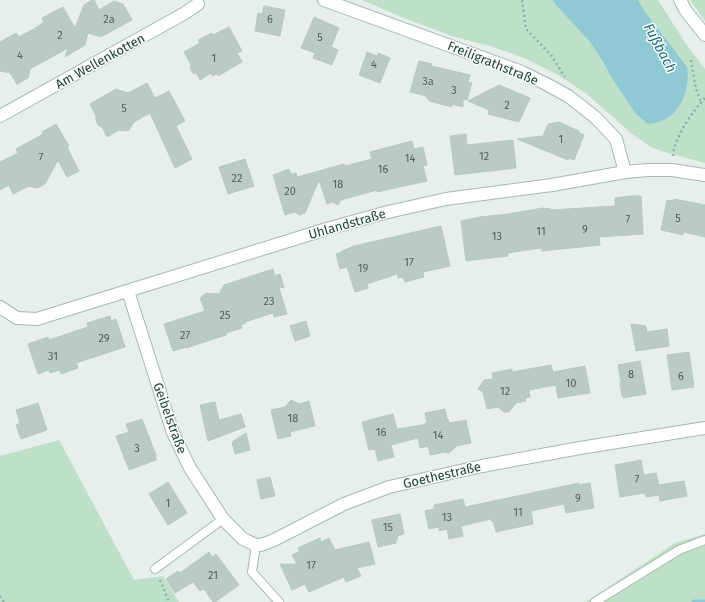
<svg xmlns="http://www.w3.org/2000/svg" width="705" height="602" font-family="'Fira Sans',sans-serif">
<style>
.green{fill:#bfe0c8}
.water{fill:#8ec9d4}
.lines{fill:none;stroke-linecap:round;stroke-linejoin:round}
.stream{stroke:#8ec9d4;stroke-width:5}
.building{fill:#bbcac4;stroke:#b8c9c2}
.service-casing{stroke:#a8b8b2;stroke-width:10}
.minor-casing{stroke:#a8b8b2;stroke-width:14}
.secondary-casing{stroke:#a4bbb3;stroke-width:14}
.path{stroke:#86b3a5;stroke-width:2.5;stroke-dasharray:2 3;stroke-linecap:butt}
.service{stroke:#fff;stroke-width:8}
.minor{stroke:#fff;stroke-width:12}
.secondary{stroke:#fff;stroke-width:12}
.labels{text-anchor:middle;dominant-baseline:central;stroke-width:3;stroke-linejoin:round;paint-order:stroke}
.number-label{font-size:11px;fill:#4a645c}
.street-label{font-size:13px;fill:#24423a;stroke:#f7fbf9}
.water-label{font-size:14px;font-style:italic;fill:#1c6f80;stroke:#f7fbf9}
</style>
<rect width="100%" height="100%" fill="#e6efeb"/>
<!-- green -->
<g class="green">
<path d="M362,0H658L686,44L705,69V163L667,153L651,147L632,134L588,95L558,75L524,58L490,46L455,37L406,19Z"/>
<path d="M690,0H705V21Z"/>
<path d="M59,440L134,580L163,576L179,602H0V456Z"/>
<path d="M705,534V602H586L675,543Z"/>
</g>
<!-- water -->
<path class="water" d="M553,0H638L645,12L687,67C691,93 678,122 648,124L636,114L613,80L602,60L591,43L555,4Z"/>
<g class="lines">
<!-- stream -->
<path class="stream" d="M694,602H705"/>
</g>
<!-- building -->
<g class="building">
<path d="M92,0H94L99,10L114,1L123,4L132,20L101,37L88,33L85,45L65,57L68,48L30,69L28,78L17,84L10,73L0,71V42L16,33L19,37L34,29L44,22L42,18L63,7L75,28L84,5Z"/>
<path d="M264,6L285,10L280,36L255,31L258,13L262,14Z"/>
<path d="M314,17L339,28L331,47L338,50L332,65L313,58L315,53L301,48Z"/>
<path d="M229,27L242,51L237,53L242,62L218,76L217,74L212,76L211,73L200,80L197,74L193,73L190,68L191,65L184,52L200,43L198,40L212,33L213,35Z"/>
<path d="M367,52L377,56L378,53L390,58L380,83L359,75Z"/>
<path d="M419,61L432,64L431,66L470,75L468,82L472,83L467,100L463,99V107L452,104V107L429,101L426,96L410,92Z"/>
<path d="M147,83L155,98L169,91L185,121L176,126L192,159L175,168L150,113L134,122L129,130L122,131L119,130L107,137L102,127L98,125L96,120V116L90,104L116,89L128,93Z"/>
<path d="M499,85L530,98L519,122L488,114L489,110L468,101Z"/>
<path d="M559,122L579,131V133L584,135L574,160L569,158L568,160L517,139L543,136L548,124Z"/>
<path d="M56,124L69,146L67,147L79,171L67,177L58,160L45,184L37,188L29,186L13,194L9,185L0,190V162L18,153L16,149L43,134L42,132Z"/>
<path d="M466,134L467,145L513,140L516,168L455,175L450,136Z"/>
<path d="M412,141L414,149L423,147L427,165L423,166L427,181L377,192V190L341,200L338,205L332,202L327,204L319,180L305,213L299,215L295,212L285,215L273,175L289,169L291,174L296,173L297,177L344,164L345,166L372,159L370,152Z"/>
<path d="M245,159L254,186L228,194L219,167Z"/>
<path d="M630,196H641L643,234L599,237L600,245L542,251L541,248L508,253V256L466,261L461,221L480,217L508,214L543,208L551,209V210L615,206V198Z"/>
<path d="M674,199L705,205V237L683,232V235L661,230L667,200L674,201Z"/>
<path d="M441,226L450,266L423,272L424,277L405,282L403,277L398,278L397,274L367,284L368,288L355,292L347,267L340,269L336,254L342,252V251L354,246Z"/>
<path d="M273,269L275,276L280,274L284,287L279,288L287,314L274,317L273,313L245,322L246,323L241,325L242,328L226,333V335L186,348V347L173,351L164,324L205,311L200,298L206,293L219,294L224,285Z"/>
<path d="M110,316L111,321L116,319L125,347L76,363L78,368L61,374L60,370L50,373L49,370L38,374L28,344L48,337L49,340L88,327L87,323Z"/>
<path d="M306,321L310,336L295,341L290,326Z"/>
<path d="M631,324L646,326L647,332L667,329L669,346L636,351Z"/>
<path d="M689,352L694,387L672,390L667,355Z"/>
<path d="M640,361L646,394L623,398V396H622L620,383H621L618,365Z"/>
<path d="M551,365L553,372L585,366L590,393L558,398L556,385L529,390L530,397L525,398L526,401L516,403L509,412H504L498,407L487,409L483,392L478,389L484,380L493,379L492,373L512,369V372Z"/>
<path d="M291,400L299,404L309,401L315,426L290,432L291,436L278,439L271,410L285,407Z"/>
<path d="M215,402L219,420L241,414L245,427L208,441L200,405Z"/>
<path d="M38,403L47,430L21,439L16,425L20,423L16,410Z"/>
<path d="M445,409L447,419H448L449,423L466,420L471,443L456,446V447L449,453L445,452L430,455L428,446L420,448L418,438L391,445L394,457L378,461L375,449L369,450L362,422L393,414L397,429L422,425L427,423L425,413Z"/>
<path d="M142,419L156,455V460L129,470L116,436L129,432L126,424Z"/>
<path d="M246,433L250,450L235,454L232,442Z"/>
<path d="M641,460L644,475L656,473L659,485L684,481L687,496L660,501L659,495L646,497L645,493L620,497L615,465Z"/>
<path d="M270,477L275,496L261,499L257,480Z"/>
<path d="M168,482L187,513L168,525L149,494Z"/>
<path d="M579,483V485L590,483L594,508L566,513L564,504L531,511L533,524L496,532L493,521H491V519L461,526L463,536L449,539L447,529L439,531V527L429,529L425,511L434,509V505L463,499L465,507Z"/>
<path d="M400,514L404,534L397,536L398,539L396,540V543L378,547L372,520Z"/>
<path d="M320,538L321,542L329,538L335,550L369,542L375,564L357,568L361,576L346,582L344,577L309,592L305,584L292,590L280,564H297L292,555L300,551L298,548Z"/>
<path d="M209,552L212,557L216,554L239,585L215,602H213L204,589L200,591L193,582L175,593L166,579L178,571L180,573Z"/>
</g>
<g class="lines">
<defs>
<g id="service">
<path d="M256,545L252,572L279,602"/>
<path d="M155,569L223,519"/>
<path d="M595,602L679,550L705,540"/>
</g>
<g id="minor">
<path d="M324,0L522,72L548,85L568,96L595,117L616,139L625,172"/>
<path d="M0,116L185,13L198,4"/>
<path d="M128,291L173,433L190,468L223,519L243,539L256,545H261L274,540L344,504L389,487L482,466L580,448L705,428"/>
<path d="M0,307L17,318L37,319L330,228L388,212L446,199L552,185L625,172L648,170H672L705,175"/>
</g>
<path id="secondary" d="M680,0L686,11L705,35"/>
</defs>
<!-- service casing -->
<use href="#service" class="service-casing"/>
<!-- minor casing -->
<use href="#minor" class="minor-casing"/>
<!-- secondary casing -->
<use href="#secondary" class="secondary-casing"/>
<!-- path -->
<g class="path">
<path d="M522,0L526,29L551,55L565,77"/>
<path d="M691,60L696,89L701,102"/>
<path d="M673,156C674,137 693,111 705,98"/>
<path d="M160,580L169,602"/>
<path d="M0,596L4,602"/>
</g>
<!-- service -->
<use href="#service" class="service"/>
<!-- minor -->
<use href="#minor" class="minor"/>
<!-- secondary -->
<use href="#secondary" class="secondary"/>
</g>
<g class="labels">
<!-- number labels -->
<g class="number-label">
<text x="109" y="19">2a</text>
<text x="270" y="19">6</text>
<text x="60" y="35">2</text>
<text x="320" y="37">5</text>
<text x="20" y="55">4</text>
<text x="214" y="58">1</text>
<text x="374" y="64">4</text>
<text x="428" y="81">3a</text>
<text x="454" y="90">3</text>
<text x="507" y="105">2</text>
<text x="124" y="108">5</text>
<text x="561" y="139">1</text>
<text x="484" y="156">12</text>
<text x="41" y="157">7</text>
<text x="410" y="158">14</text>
<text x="383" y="169">16</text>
<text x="237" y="178">22</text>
<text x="338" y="184">18</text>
<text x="290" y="191">20</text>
<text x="678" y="218">5</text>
<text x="628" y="219">7</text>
<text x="585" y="229">9</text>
<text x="541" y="231">11</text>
<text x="497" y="236">13</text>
<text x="409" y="262">17</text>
<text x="363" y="268">19</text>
<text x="269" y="301">23</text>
<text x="225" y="315">25</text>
<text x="185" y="335">27</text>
<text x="104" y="338">29</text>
<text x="53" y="356">31</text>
<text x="631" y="374">8</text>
<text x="681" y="376">6</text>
<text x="571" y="383">10</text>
<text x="505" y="391">12</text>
<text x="293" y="418">18</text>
<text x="381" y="432">16</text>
<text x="438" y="435">14</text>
<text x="137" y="448">3</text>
<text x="637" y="479">7</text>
<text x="578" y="498">9</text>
<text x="168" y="503">1</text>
<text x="518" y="512">11</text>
<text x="447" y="517">13</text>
<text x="388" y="527">15</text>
<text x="311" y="565">17</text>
<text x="213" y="575">21</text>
</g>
<!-- street labels -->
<g class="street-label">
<text transform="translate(100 61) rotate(-29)">Am Wellenkotten</text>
<text transform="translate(493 63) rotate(22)">Freiligrathstraße</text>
<text transform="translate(347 224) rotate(-16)">Uhlandstraße</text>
<text transform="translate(170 418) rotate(70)">Geibelstraße</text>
<text transform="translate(442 475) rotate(-13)">Goethestraße</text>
</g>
<!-- water labels -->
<g class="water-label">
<text transform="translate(660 48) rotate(62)">Fußbach</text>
</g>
</g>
</svg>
